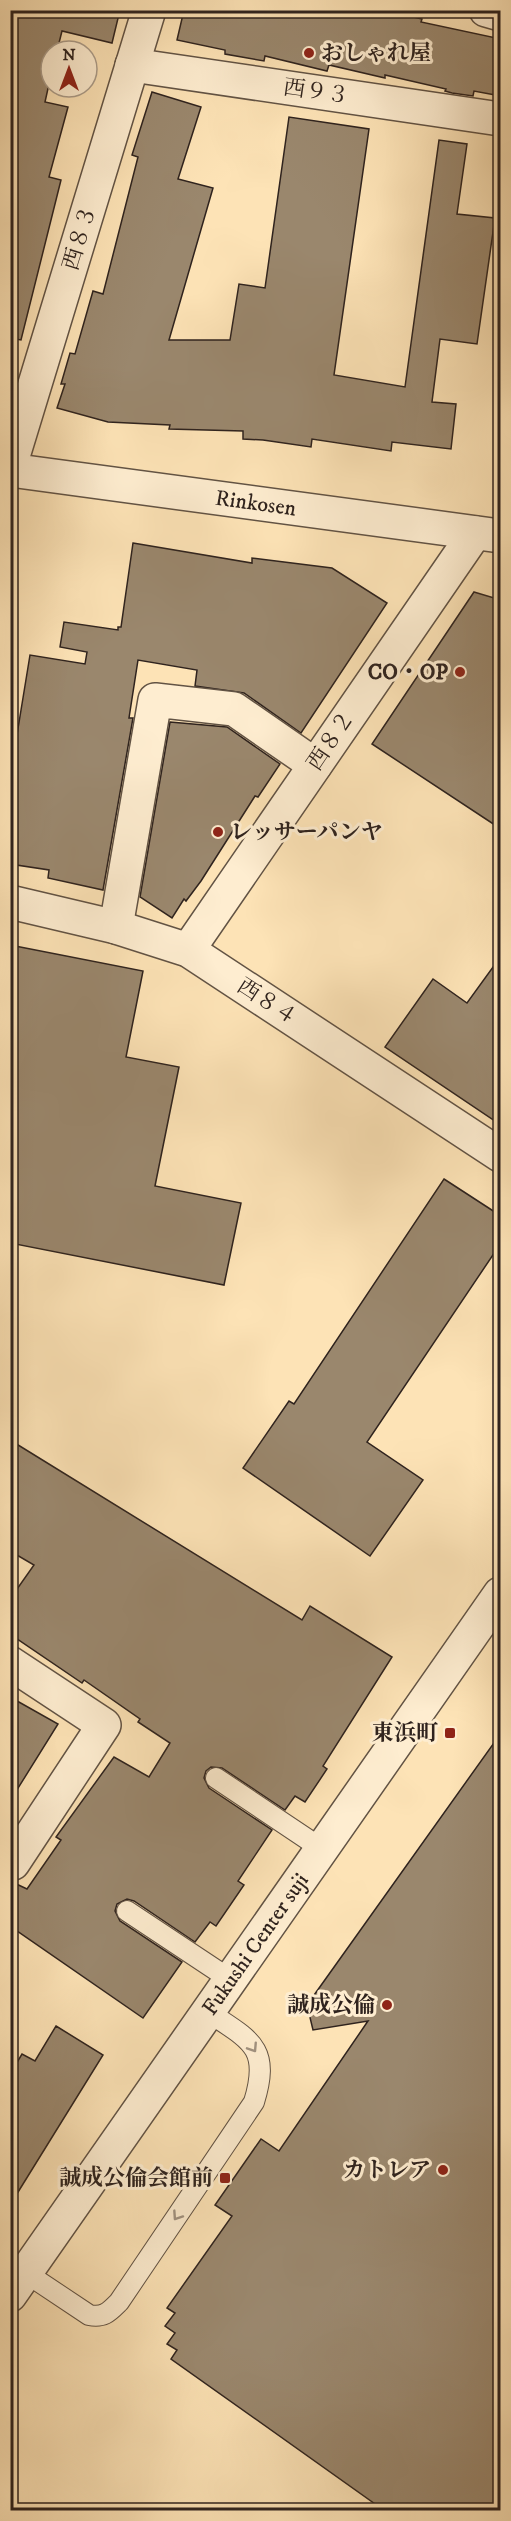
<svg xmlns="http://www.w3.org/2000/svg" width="511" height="2521" font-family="'IM FELL DW Pica','Noto Serif JP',serif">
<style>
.building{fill:#9a876d;stroke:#2f231e;stroke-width:1.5}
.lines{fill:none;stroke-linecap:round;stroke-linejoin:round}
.service-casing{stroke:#625344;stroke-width:22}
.minor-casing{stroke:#625344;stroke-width:36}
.tertiary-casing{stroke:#625344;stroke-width:36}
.service{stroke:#feedd0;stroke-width:20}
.minor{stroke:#feedd0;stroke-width:33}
.tertiary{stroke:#feedd0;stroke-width:33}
.oneway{stroke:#a19280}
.poi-dot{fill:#8f2418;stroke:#feedd0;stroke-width:2}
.labels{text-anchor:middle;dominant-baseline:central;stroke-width:6;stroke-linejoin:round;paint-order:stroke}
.poi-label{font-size:22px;font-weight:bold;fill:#2f231e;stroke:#feedd0;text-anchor:end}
.street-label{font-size:22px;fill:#2f231e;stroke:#feedd0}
</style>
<rect width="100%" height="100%" fill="#fde3b6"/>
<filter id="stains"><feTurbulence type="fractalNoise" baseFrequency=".00333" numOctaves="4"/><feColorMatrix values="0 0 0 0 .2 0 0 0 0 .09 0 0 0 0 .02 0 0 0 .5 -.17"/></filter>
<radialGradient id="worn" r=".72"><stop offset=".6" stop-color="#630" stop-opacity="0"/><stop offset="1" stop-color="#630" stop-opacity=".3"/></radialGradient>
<!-- building -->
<g class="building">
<path d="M10,10H120L112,43L62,31L57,51H51V75L45,102L68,107L49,177L61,180L21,340L10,338Z"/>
<path d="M184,10H383L422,19L421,22L501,39V96L474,91L473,96L452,93L445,91L446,89L385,75V78L329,65L327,71L265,56L264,61L225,54V50L177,40Z"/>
<path d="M152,92L201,107L178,179L213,188L169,340H230L239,284L265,288L289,117L369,129L334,375L405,387L439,140L467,144L457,214L495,218L477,344L440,339L432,402L456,404L451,449L392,442L391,451L312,439L311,447L263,440L243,439V431L169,429L170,425L108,422L57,408L65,384H61L70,353L75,354L93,291L103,294L138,157L132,155Z"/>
<path d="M133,543L252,563V558L332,568L387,603L301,733L244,693L195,686L197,670L138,660L129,718H133L103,890L48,878L49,870L10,864V753H14L30,655L85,664L87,652L60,647L64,622L118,630V627H121Z"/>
<path d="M474,592L501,600V829L372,744Z"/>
<path d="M170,722L227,727L280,764L258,797L255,796L201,881L186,901L184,899L172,918L140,897Z"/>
<path d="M10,945L143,971L126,1057L179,1067L155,1186L241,1203L224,1285L10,1243Z"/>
<path d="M501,956V1125L385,1047L433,979L467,1003Z"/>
<path d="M444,1179L501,1216V1243L367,1442L423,1480L370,1556L243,1468L289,1401L294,1404Z"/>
<path d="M10,1440L302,1620L310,1606L392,1657L323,1766L327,1769L305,1802L295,1796L285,1810L222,1768L211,1767L206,1771L204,1778L209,1788L272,1830L238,1881L244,1885L216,1926L210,1922L195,1942L134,1901L127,1899L117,1904L115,1911L120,1921L182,1962L143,2018L10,1926V1881L27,1889L61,1840L56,1837L114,1757L149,1777L170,1743L138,1722L140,1719L84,1680L82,1683L10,1634V1599L34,1565L10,1551Z"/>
<path d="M10,1697L58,1724L10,1801Z"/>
<path d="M501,1733V2511H385L171,2359L177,2350L167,2344L175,2333L165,2326L175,2313L167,2308L232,2216L215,2205L261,2139L279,2151L368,2021L313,2030L307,2005Z"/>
<path d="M56,2026L103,2055L10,2205V2074L22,2054L35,2061Z"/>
</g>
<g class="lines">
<defs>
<g id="service">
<path d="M216,1778L322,1849"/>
<path d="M127,1911L231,1980"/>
<path d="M26,2273L89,2315C104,2318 109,2312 119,2302L254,2102C271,2047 250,2040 208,2012"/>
</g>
<g id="minor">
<path d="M486,10L500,14"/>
<path d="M132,65L500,119"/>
<path d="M10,466L149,10"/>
<path d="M10,902L116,927L188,950L500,1155"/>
<path d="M116,927L155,700L234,709L315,765"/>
<path d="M188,950L475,533"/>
<path d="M10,1663L104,1725L13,1863L10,1861"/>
</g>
<g id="tertiary">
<path id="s1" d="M10,470L500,536"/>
<path id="s2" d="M10,2295L500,1594"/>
</g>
</defs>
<!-- service casing -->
<use href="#service" class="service-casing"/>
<!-- minor casing -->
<use href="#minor" class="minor-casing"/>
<!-- tertiary casing -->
<use href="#tertiary" class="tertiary-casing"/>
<!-- service -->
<use href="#service" class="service"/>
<!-- minor -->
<use href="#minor" class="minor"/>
<!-- tertiary -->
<use href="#tertiary" class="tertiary"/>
</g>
<!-- one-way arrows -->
<defs><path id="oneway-chevron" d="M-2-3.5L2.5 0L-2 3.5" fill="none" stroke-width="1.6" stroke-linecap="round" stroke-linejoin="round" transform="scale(1.5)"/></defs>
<g class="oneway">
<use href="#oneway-chevron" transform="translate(253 2048) rotate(57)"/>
<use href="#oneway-chevron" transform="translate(177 2216) rotate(124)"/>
</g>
<!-- markers -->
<g class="poi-dot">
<circle cx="309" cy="53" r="6"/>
<circle cx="460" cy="672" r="6"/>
<circle cx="218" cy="832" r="6"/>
<rect x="444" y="1727" width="12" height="12" rx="3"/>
<circle cx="387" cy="2005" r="6"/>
<circle cx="443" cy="2170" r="6"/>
<rect x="219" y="2172" width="12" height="12" rx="3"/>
</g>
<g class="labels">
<!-- poi labels -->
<g class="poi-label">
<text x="321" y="53" text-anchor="start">おしゃれ屋</text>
<text x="448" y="672">CO・OP</text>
<text x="230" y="832" text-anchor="start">レッサーパンヤ</text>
<text x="438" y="1733">東浜町</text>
<text x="375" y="2005">誠成公倫</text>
<text x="431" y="2170">カトレア</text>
<text x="213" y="2178">誠成公倫会館前</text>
</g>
<!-- street labels -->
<g class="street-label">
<text transform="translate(316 92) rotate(8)">西９３</text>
<text transform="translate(80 238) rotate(-73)">西８３</text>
<text stroke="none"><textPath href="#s1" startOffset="248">Rinkosen</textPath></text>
<text transform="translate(331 741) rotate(-56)">西８２</text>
<text transform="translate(267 1002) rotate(33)">西８４</text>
<text stroke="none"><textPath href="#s2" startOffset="428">Fukushi Center suji</textPath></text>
</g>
</g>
<!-- margin -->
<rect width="511" height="2521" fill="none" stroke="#fde3b6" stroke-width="36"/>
<rect x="12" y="12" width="487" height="2497" fill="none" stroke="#2f231e" stroke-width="3"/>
<rect x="18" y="18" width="475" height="2485" fill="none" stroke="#2f231e" stroke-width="1.5"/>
<!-- north arrow -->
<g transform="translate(69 69)"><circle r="28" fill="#feedd0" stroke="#ab9c89" stroke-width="1.5"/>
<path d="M0-4.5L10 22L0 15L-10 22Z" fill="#8f2418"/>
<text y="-9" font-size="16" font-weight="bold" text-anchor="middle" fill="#2f231e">N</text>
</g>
<rect width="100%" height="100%" filter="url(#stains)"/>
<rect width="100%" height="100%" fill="url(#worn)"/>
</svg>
